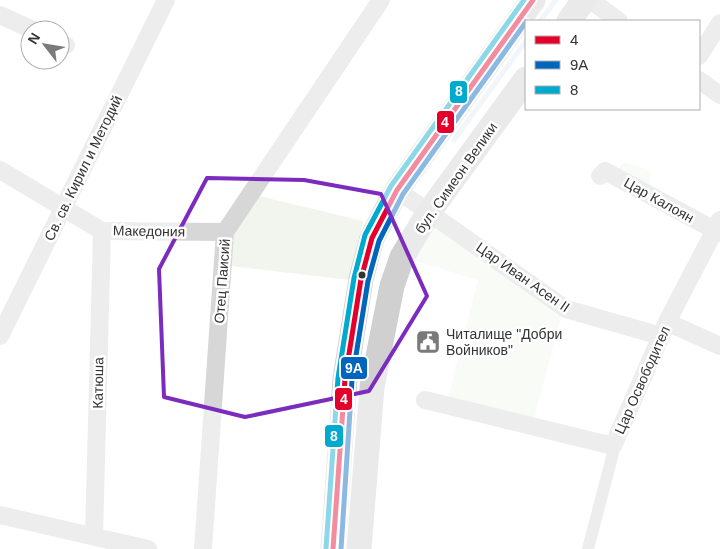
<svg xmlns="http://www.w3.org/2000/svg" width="720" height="549" font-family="Arial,sans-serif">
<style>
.green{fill:#f1f5ed}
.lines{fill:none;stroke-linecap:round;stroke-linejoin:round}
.stream{stroke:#ddebf3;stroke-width:5}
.pedestrian{stroke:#d7d7d7;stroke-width:12}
.minor{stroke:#d7d7d7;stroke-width:18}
.secondary{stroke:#d0d0d0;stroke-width:25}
.bus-1-casing{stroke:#fff;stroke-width:9}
.bus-2-casing{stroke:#fff;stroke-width:9}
.bus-3-casing{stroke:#fff;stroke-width:9}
.bus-1{stroke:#e4002b;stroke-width:5}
.bus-2{stroke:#0065bd;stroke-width:5}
.bus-3{stroke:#00a9ce;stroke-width:5}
.marked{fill:none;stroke:#7b2cbf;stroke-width:4;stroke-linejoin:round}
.bus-dot{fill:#333;stroke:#fff;stroke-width:2}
.labels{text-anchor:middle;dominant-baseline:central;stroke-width:5;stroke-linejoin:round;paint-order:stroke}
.street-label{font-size:14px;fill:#333;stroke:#fff}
.poi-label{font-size:14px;fill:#333;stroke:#fff;text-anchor:start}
.line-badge{stroke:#fff;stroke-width:2}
.badge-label{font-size:14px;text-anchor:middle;font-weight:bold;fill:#fff}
</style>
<rect width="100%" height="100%" fill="#fff"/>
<!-- green -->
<g class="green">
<path d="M623,162L650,170V187L618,170Z"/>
<path d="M251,194L363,221L350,280L223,265L225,232Z"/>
<path d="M429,212L566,309L560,320L532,427L446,406L478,280L402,257Z"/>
</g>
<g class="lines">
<!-- stream -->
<g class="stream">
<path d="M540,21L556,0"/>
<path d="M454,140L526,41"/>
</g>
<!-- pedestrian -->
<path class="pedestrian" d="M588,549L613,453V446"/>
<!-- minor -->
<g class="minor">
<path d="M590,0L619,21"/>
<path d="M0,15L33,30"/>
<path d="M60,42L66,45"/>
<path d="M699,56L720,23"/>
<path d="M699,80L720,95"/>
<path d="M0,170L102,231L225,232"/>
<path d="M600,176L605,171L720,233"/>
<path d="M397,190L566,309L661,336"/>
<path d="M667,322L720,346"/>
<path d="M0,336L166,0"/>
<path d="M425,400L613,446L667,322L720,220"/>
<path d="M0,515L148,549"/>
<path d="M94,536L102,231"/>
<path d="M203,549L225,232L381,0"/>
</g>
<!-- secondary -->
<g class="secondary">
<path d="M569,21L584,0"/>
<path d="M333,549L345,379L361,279L372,238L397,190L533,0"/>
<path d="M359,549L372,387L392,286L402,257L429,212L526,79"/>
</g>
<defs>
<path id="bus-1" d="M333,549L345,379L361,279L372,238L397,190L533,0"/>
<path id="bus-2" d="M341,549L352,380L368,281L379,241L403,194L526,22"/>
<path id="bus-3" d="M326,548L338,378L354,278L365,235L391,186L524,0"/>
</defs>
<!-- bus-1 casing -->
<use href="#bus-1" class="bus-1-casing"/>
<!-- bus-2 casing -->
<use href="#bus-2" class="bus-2-casing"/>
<!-- bus-3 casing -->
<use href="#bus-3" class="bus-3-casing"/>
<!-- bus-1 -->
<use href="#bus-1" class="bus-1"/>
<!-- bus-2 -->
<use href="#bus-2" class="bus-2"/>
<!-- bus-3 -->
<use href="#bus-3" class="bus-3"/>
</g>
<!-- marked area -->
<path d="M0 0H720V549H0ZM207,178L304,180L381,194L427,296L369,391L245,417L164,397L159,269Z" fill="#fff" fill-opacity=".55" fill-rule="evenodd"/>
<path class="marked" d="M207,178L304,180L381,194L427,296L369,391L245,417L164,397L159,269Z"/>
<!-- icons -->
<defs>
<symbol id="civic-square" viewBox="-11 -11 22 22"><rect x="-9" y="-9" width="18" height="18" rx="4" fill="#7a7a7a" stroke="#fff"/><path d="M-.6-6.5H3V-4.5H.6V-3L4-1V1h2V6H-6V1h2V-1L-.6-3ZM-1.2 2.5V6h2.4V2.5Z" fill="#fff"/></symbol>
</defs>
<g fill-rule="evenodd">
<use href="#civic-square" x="414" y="328" width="28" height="28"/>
</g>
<!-- markers -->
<circle class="bus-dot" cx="362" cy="275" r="4.5"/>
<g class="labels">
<!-- street labels -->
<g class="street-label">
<text transform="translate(83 168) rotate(-64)">Св. св. Кирил и Методий</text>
<text transform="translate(456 178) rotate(-55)">бул. Симеон Велики</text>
<text transform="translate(659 200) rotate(29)">Цар Калоян</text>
<text transform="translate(149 231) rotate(1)">Македония</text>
<text transform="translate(523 277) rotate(35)">Цар Иван Асен II</text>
<text transform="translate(222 281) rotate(-86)">Отец Паисий</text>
<text transform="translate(642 380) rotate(-66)">Цар Освободител</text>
<text transform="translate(98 383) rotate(-89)">Катюша</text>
</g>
<!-- poi labels -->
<g class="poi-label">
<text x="446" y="334">Читалище "Добри<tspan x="446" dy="16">Войников"</tspan></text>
</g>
</g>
<g class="line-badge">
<rect x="449" y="80" width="19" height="24" rx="5" fill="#00a9ce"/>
<rect x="436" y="110" width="19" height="24" rx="5" fill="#e4002b"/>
<rect x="340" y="356" width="28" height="24" rx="5" fill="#0065bd"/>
<rect x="334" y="387" width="19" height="24" rx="5" fill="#e4002b"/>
<rect x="324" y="424" width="20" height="24" rx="5" fill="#00a9ce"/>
</g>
<g class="badge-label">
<text x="459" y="96">8</text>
<text x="445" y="127">4</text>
<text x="354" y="373">9А</text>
<text x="344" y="404">4</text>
<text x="334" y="441">8</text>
</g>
<!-- legend -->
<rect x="525" y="20" width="175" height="90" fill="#ffffff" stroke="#adadad"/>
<rect x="535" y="36" width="25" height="8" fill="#e4002b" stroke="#adadad"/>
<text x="570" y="45" font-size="15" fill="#333333">4</text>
<rect x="535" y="61" width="25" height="8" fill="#0065bd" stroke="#adadad"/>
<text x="570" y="70" font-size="15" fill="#333333">9А</text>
<rect x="535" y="86" width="25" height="8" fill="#00a9ce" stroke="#adadad"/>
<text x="570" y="95" font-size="15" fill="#333333">8</text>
<!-- north arrow -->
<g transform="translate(45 45) rotate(301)"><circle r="24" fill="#ffffff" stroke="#adadad"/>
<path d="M0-4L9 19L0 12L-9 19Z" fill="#7a7a7a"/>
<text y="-8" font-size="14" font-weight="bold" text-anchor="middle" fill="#333333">N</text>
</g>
</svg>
